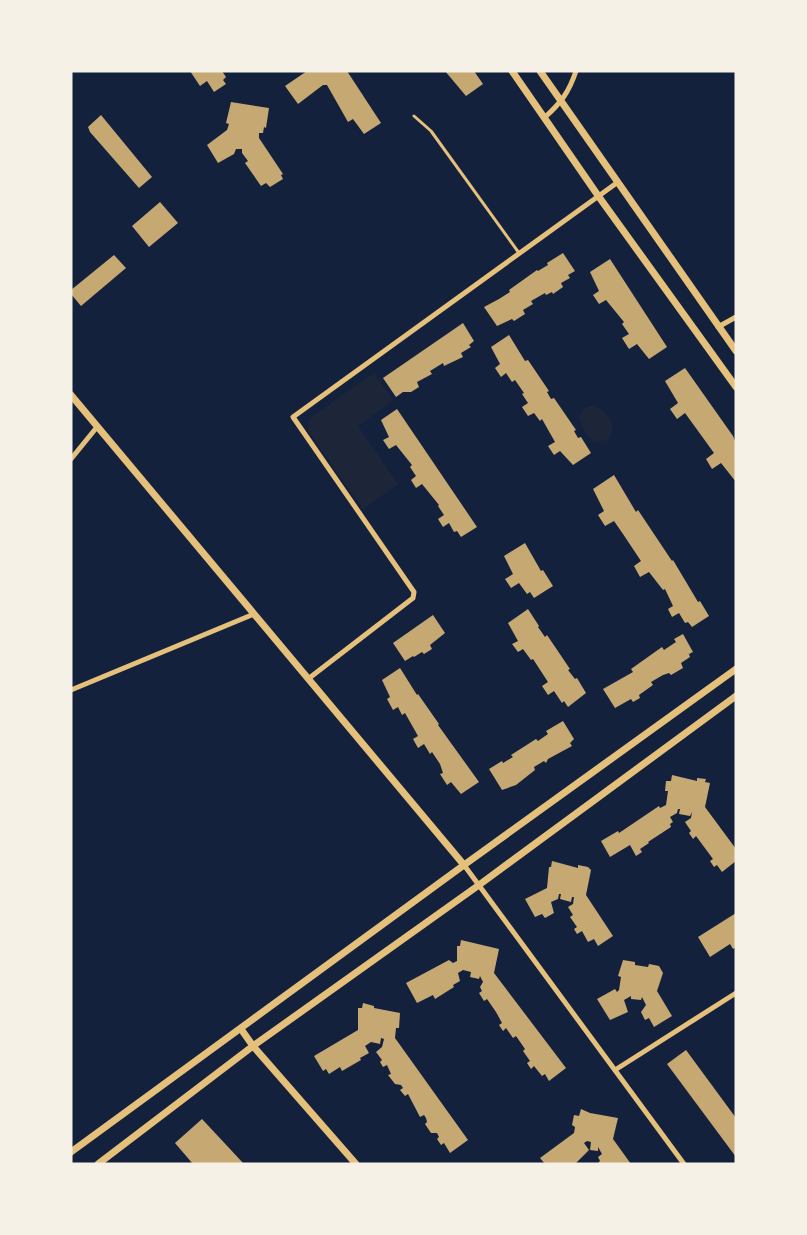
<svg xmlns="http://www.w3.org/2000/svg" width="807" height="1235" font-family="'Golos Text',sans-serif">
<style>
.green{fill:#1d2539}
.building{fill:#c6a872}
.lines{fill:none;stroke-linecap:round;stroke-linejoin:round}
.service{stroke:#e5c07b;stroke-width:3}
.minor{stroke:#e5c07b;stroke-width:5}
.tertiary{stroke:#e5c07b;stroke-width:7}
</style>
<rect width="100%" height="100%" fill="#14213d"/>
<!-- green -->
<g class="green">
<path d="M374,373L393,401L358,426L398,484L363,509L308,431L310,418Z"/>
<path d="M594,405C639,432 589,465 579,416L585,408Z"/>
</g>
<!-- building -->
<g class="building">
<path d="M190,71H222L226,77L223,80L226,84L214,92L207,81L200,86Z"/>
<path d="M307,71H347L381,123L364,134L353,119L348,122L327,85H323L298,104L285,86Z"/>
<path d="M445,71H474L483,84L466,96Z"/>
<path d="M231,102L269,108L266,128L264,127L263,133H259V138L283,174L281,175L283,179L270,187L266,183L261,186L245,163L248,161L242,153V149H236L234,154L218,163L207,145L227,130L229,124L226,123Z"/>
<path d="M101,115L152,177L139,188L90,132L88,127Z"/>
<path d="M160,202L178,223L149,247L132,226Z"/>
<path d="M563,253L575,271L568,275L570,278L561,283L563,287L553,294L552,292L546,295L545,293L531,301L533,304L523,310L525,314L514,321L512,319L497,326L484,307L499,299L510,292L509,290L537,270L538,271L548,265L547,263Z"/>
<path d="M114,255L126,268L81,306L71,294V290Z"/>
<path d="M610,259L667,347L649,359L637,344L629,349L622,338L629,334L622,324L624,322L606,300L599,304L593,295L599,291L590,272Z"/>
<path d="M463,323L474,341L469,345L471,347L461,353L463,357L444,366L443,363L430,371L432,374L417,382L419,387L411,392H403L396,397L383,378Z"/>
<path d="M509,335L525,361L528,360L549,391L547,392L551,399L554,398L576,430L574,431L578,438L581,437L591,453L573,465L560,451L554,455L548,446L555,442L542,419L540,421L534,413L528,416L522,407L528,403L522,394L524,393L515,380L512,382L506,373L501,377L495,368L500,364L491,347Z"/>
<path d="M685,368L733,436L736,443V482L721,463L712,469L706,459L714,453L685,413L677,419L670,409L678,403L665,381Z"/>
<path d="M397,409L477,527L461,537L457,531L454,532L449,523L443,527L438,519L444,515L438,506L439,505L422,484L416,488L411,480L416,476L410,467L412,465L396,445L389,449L383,440L389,437L381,420Z"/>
<path d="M614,475L636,512L638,510L672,561L673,560L698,602L700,601L709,616L692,627L688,622L685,623L679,613L672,617L668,609L673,606L665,589L663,590L649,572L640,577L634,566L641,561L623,534L614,521L605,526L598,515L604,511L593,489Z"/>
<path d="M525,543L541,571L543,570L553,586L534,598L530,592L527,594L519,583L511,588L505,579L513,574L504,556Z"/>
<path d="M528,609L539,626L538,627L545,637L547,635L570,669L568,670L575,679L577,678L586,693L568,707L564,701L562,703L554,691L548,695L542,686L548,682L533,659L531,660L523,649L518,652L512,644L518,641L508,623Z"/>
<path d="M433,615L445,633L430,645L432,649L424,654L422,652L414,657L413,656L405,661L393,643Z"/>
<path d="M683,634L693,652L689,654L690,657L681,663L683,668L671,675L669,673L663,675L651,682L653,685L639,695L640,698L633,702L631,699L615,708L603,689L633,672L631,669L662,647L664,650L676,642L674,639Z"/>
<path d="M400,668L417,695L418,694L439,724L438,725L479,782L461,794L451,782L447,785L440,774L443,773L440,764L432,752L430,754L424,744L418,748L413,739L418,736L405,713L402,715L398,707L393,710L387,699L390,697L382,680Z"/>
<path d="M563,721L574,739L570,743L572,746L548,759L546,763L544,761L534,767L535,770L516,785L502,790L489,769L502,761L503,763L513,757L511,755L536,739L538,741L548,734L546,731Z"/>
<path d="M672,775L697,781V778L706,779L705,782L710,783L705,807L736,849V861L722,872L717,865L714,867L710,861L713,859L696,836L693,839L689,833L691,831L685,822L691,818L692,812L690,816L679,814L680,809H678L677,813L670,817L673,822L670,824L671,827L648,842L649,843L640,849L642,852L636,856L630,845L610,857L601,841L618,831L619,833L659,806L660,808L666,805L668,791H665L666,781H671Z"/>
<path d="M552,861L578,868V865L588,867L591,870L586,895L613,936L598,946L594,939L588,942L582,931L577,934L574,929L577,927L570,917L573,915L568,907L573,904L574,897H572L571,902L560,899L561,894H559L558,899L551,902L554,913L545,918L542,914L535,917L525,899L547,888L549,867H551Z"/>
<path d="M736,913V947L733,949L730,944L710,957L698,937Z"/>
<path d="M461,940L499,949L494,973L566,1068L549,1081L545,1074L542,1076L534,1066L531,1069L527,1063L530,1061L523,1051L525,1049L516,1036L513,1038L506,1028L503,1031L499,1025L502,1023L496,1012L487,999L484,1001L479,993L482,991L480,987L483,982L480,976L479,979L470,977L471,972L463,970L458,973L460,981L453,985L454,987L435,999L433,995L417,1003L406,983L449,960L453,963L457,961V946H460Z"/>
<path d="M623,960L635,962V965L648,967L649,964L659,966L663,973L657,991L672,1016L654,1027L649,1018L645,1020L641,1012L646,1005L642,997L641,1000L631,999V996L624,1000L628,1012L610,1020L597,999L615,989L617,992L619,990L621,977L618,976Z"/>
<path d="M363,1003L374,1006V1008L400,1013L399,1028H396L395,1038L468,1140L450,1153L444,1143L441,1145L437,1139L439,1137L437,1133H431L425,1124L427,1122L426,1118L424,1115L420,1117L408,1094L405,1096L400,1090L403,1088L401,1085L395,1084L388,1075L391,1074L387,1065L383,1067L380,1062L382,1060L376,1052L382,1047L384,1039L381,1038L380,1044L371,1042L365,1046L369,1053L360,1058L361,1060L342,1071L340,1067L329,1074L326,1069L323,1071L314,1056L358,1030V1008H362Z"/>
<path d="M686,1050L736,1118V1157L667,1064Z"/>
<path d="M581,1109L590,1113L618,1118L613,1139L631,1164H597L600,1161L598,1157L602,1154L598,1147V1151L590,1150L591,1142L587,1141L584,1143L589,1150L575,1164H545L540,1158L574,1133L575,1127L572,1125L574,1115L579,1116Z"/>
<path d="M202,1119L244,1164H193L175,1143Z"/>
</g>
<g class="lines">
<!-- service -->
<path class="service" d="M414,116L431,131L519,253"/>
<!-- minor -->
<g class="minor">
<path d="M544,118C561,103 569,92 576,71"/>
<path d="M718,327L736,317"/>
<path d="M71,459L97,427"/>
<path d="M308,679L413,598L414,592L293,417L618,182"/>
<path d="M71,690L254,614"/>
<path d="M464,865L684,1164"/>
<path d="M615,1070L736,993"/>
</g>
<!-- tertiary -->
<g class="tertiary">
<path d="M512,71L599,197L736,387"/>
<path d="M540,71L736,351"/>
<path d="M71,395L464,865"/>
<path d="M241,1029L253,1046L356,1164"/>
<path d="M71,1152L464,865L736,669"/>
<path d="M98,1164L253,1046L479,885L736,696"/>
</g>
</g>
<!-- border -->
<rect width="807" height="1235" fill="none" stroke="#f6f1e7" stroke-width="145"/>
</svg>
